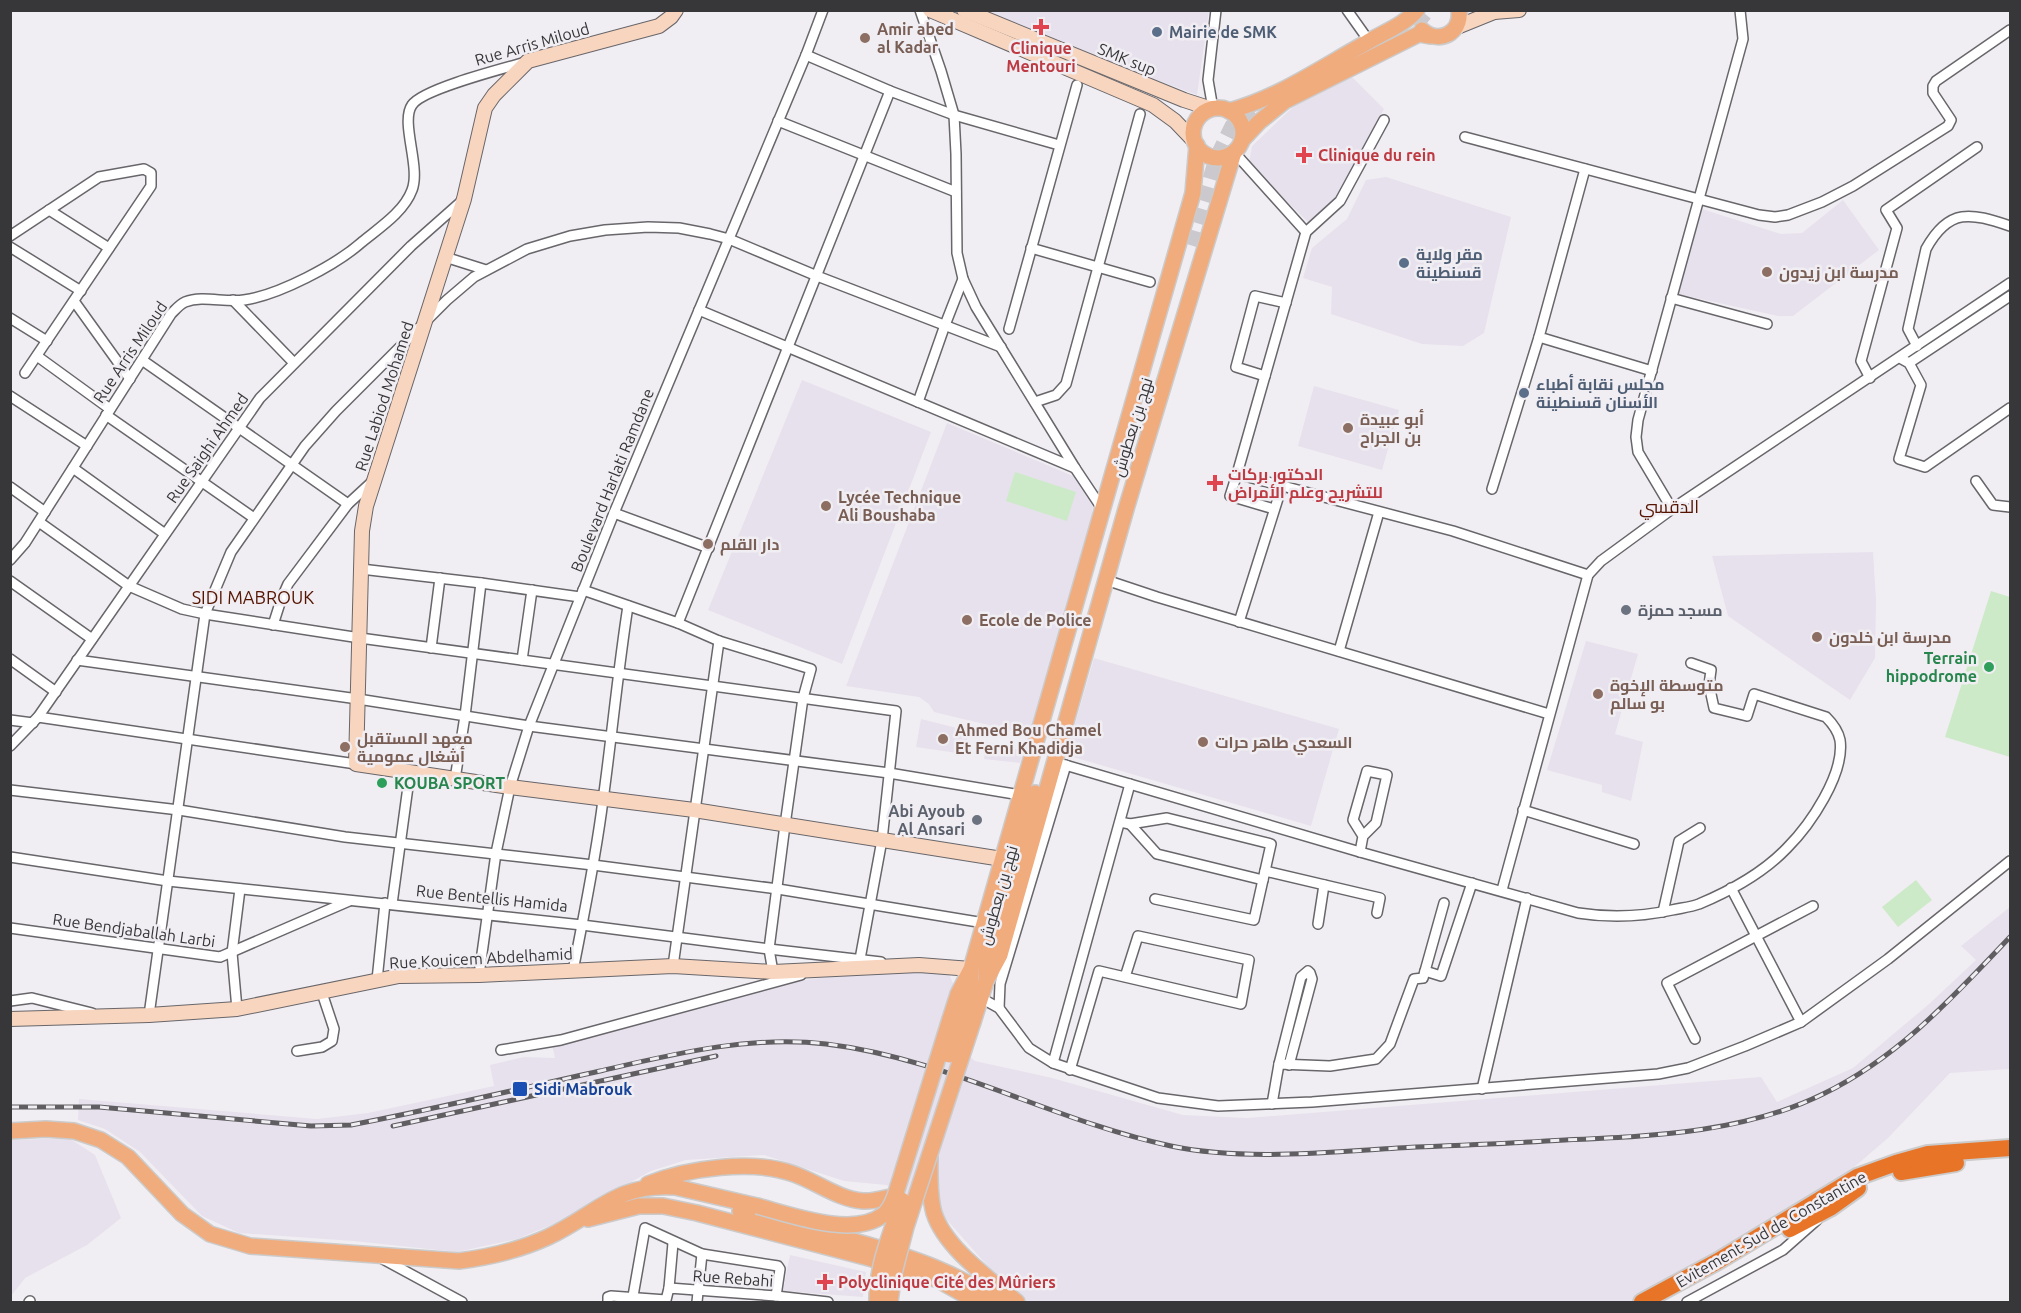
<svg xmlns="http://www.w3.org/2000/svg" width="2021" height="1313" font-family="Ubuntu,Cairo,sans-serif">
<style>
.built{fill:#e7e1ed}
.green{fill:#cceac8}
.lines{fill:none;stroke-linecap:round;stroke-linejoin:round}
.primary-tunnel{stroke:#ccc9ce;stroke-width:15;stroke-dasharray:15 8;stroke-linecap:butt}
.street-casing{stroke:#68666a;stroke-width:12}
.secondary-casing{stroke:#68666a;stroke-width:16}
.primary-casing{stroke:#cbcbcb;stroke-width:18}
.highway-casing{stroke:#cbcbcb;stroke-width:20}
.street{stroke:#fff;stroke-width:9}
.secondary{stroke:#f8d5be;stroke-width:14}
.primary{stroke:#f1ac7e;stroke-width:15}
.highway{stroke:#e87428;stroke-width:16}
.rail-casing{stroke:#605e61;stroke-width:5}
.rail{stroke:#f1eef3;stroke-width:3;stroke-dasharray:9;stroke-linecap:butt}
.primary-bridge-casing{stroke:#cbcbcb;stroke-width:18;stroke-linecap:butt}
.primary-bridge{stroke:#f1ac7e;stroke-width:15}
.health-dot{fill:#e0444e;stroke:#f1eef3;stroke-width:2}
.service-dot{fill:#5c6f8a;stroke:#f1eef3;stroke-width:2}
.education-dot{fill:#8d6e63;stroke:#f1eef3;stroke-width:2}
.worship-dot{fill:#6b7280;stroke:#f1eef3;stroke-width:2}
.leisure-dot{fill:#2e9e5b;stroke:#f1eef3;stroke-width:2}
.transit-dot{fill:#1a4fb4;stroke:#f1eef3;stroke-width:2}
.labels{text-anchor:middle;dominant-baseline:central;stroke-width:5;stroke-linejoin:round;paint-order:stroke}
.education-label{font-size:16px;font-weight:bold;fill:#785e54;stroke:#f1eef3;text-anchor:start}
.service-label{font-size:16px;font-weight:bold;fill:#4e5e75;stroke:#f1eef3;text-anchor:start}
.street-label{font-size:16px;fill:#373638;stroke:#f1eef3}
.health-label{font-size:16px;font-weight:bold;fill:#be3a42;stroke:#f1eef3;text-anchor:start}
.worship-label{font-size:16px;font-weight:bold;fill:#5b616d;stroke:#f1eef3;text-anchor:start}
.leisure-label{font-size:16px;font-weight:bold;fill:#27864d;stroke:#f1eef3;text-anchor:end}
.transit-label{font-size:16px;font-weight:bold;fill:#164399;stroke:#f1eef3;text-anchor:start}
.neighbourhood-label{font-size:18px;fill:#551500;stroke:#f1eef3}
</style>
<rect width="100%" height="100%" fill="#f1eef3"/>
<!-- built -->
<g class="built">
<path d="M972,11H1209L1197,95L1060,44Z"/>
<path d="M1352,77L1384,109L1334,199L1309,223L1249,164L1252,146L1294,106Z"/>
<path d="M1386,177L1511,217L1484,333L1463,346L1422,344L1331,314L1332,287L1303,278L1312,248L1347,219L1366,180Z"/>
<path d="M1843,200L1879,250L1793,316H1778L1678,294L1702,209L1781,234L1802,233Z"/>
<path d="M802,380L931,432L842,664L708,610Z"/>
<path d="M1314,386L1399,410L1382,470L1298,446Z"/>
<path d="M947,423L1073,476L1093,507L1090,525L1030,735L934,712L929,704L919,697L846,686Z"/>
<path d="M1873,552L1876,600L1875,658L1850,700L1728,616L1712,556Z"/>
<path d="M1586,641L1638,654L1615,734L1643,742L1631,801L1602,792V785L1547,770Z"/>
<path d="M1094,658L1339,729L1311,826L1066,755Z"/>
<path d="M921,719L969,731L964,754L916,747Z"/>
<path d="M986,742L1012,747L1023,753L1020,763L984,759Z"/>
<path d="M2010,907V1069L1950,1073L1888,1138L1815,1201L1631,1302H1026L991,1270L940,1212L886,1185L844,1181L764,1155L686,1160L651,1171L559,1222L517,1239L457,1252L353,1241L239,1233L202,1216L140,1152L105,1129L78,1120L79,1099L317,1119L368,1113L494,1086L490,1065L524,1057L555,1058L552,1044L797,981L858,973L935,969L949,974L955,988L958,1047L975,1061L1052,1078L1183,1115L1247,1118L1761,1077L1777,1102L1853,1068L1929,1004L1976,960L1961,946Z"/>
<path d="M69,1138L95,1155L121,1218L87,1245L25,1278L11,1296V1140Z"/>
<path d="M790,1255L866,1272L863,1297L783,1291Z"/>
</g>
<!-- green -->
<g class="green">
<path d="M1015,472L1076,492L1067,521L1006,501Z"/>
<path d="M1991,591L2010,597V757L1945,737Z"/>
<path d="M1916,880L1932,900L1898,927L1882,907Z"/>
</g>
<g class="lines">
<!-- primary-tunnel -->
<g class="primary-tunnel">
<path d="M1394,35L1419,21L1428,10"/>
<path d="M1190,245L1216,159L1232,126L1271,101"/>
</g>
<defs>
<g id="street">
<path d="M920,10L941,71L954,115L956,154L957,253L963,279L976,307L1075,468L1103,510"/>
<path d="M1347,10L1369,41"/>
<path d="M806,55L890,91L954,115L1059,145"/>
<path d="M1213,109L1208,80L1216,10"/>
<path d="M1384,120L1340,201L1306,232L1237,474L1453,531L1588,575"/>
<path d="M778,121L956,192"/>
<path d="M1465,137L1759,215L1775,217L1788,215L1822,202L1853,186L1948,126L1951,120L1933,93V86L1936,81L2010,30"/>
<path d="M1234,152L1306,232"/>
<path d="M1585,169L1539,337L1652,371"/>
<path d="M49,210L109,248"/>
<path d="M10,236L99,177L144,169L151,173V186L25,373"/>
<path d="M10,247L81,291"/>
<path d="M1031,248L1150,282"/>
<path d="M445,257L486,270"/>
<path d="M1671,298L1767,324"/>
<path d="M233,300L294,363"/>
<path d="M74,301L130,379"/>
<path d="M699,310L1075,468"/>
<path d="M10,318L47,341"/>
<path d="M1009,329L1077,85"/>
<path d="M1917,346L1908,329L1926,249C1949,207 1971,213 2010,226"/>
<path d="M37,356L110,409"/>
<path d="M1900,358L1909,363L1921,385L1899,459L1925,467L2010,408"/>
<path d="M142,360L348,504"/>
<path d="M1909,363L2010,296"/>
<path d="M1265,376L1236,367L1255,296L1286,303"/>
<path d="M1870,378L1861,361L1897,228L1886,210L1977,147"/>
<path d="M10,396L87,446"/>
<path d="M918,402L945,325L963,279"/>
<path d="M1035,402L1056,395L1066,384L1140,114"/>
<path d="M106,415L254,518"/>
<path d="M73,468L165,534"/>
<path d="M1237,474L1230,496L1274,509"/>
<path d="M1976,481L1993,505L2010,507"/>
<path d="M10,487L45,512"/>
<path d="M1492,489L1539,337"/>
<path d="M1672,509L1638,452L1636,437L1638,420L1743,39L1740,10"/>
<path d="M614,513L709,548"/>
<path d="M39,522L129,586L182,609L205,614L360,638L896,711L882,840L860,959L863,969"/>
<path d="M10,560L25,543L171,314C175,310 180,304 185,302C203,295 225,303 244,300C279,295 336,265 362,242C379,228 404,212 412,190C421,167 400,122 412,105C422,89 505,68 526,62"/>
<path d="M361,569L481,583L580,597"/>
<path d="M1106,580L1157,597L1549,714"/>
<path d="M10,581L92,639"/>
<path d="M583,590L678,623L719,641L811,669L803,698L785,825L769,949L773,972"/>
<path d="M1239,622L1282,486"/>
<path d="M678,623L890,91"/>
<path d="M273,625L281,600L288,584L348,504L373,481"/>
<path d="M431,648L440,578"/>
<path d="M1339,651L1379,512"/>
<path d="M10,659L56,692"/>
<path d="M77,660L358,699L529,726L889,773L1020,795"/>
<path d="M522,660L532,590"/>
<path d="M38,717L356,764"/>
<path d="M10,720L33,723"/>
<path d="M10,746L38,717L260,398L411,246L463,200"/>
<path d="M1055,762L1360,852L1578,913C1610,918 1640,917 1672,910C1681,908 1691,907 1699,904C1730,891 1764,872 1787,848C1810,825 1845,774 1840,740C1838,730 1832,723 1826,717L1754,694L1747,716L1714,708L1709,685L1711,670L1691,663"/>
<path d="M455,779L465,716L481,583"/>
<path d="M10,790L179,810L345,837L593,865L778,889L984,923"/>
<path d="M1523,810L1634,844"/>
<path d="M1120,822L1130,824L1167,818L1271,844L1254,920L1155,899"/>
<path d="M1130,824L1157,854L1263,880"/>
<path d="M1360,852L1363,836L1376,823L1387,775L1367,771L1353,820L1363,836"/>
<path d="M10,857L168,881L582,925L769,949L881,962"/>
<path d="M1265,871L1380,898L1377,913"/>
<path d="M1731,888L1801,1022"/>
<path d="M1502,890L1588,575L1601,561L1672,509L2010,283"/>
<path d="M392,904L410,772"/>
<path d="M1663,912L1679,841L1700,828"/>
<path d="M1318,924L1324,885"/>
<path d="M10,928L220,957L349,901"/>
<path d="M673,966L719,641"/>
<path d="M573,971C584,914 596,857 603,800C612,735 618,670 628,606"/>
<path d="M1425,971L1444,903"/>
<path d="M479,975L496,853L510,787L529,726L614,513L806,55L823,10"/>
<path d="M377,980L385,903"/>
<path d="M981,998L999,1008L1029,1048L1053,1063L1158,1098L1218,1106L1312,1102L1658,1074L1688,1068L1745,1046L1801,1022L1888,959L2010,861"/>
<path d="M10,1001L32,998L92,1013"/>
<path d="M999,1008L1000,984L1066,765"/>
<path d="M237,1009L232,953L240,889"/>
<path d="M149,1015L205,614L231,552L305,446L336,411L447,300L474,277L527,249L570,236L605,230L648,227L679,228L710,234L729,239L817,276L1001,347"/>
<path d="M1695,1039L1667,983L1813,906"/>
<path d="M501,1050L561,1040L801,975"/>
<path d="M297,1051L322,1047L332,1041L334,1029L322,993"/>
<path d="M1053,1063L1130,784"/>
<path d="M1279,1064L1301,977L1308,971L1310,973L1312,979L1289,1065"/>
<path d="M1070,1070L1099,971L1241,1004L1249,960L1138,936L1125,977"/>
<path d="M1482,1089L1527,898"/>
<path d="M1272,1104L1279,1064L1330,1066L1376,1059L1390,1044L1414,979L1423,978L1425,971L1441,976L1472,883"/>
<path d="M381,1258L462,1302"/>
<path d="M669,1288L673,1243"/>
<path d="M633,1296L645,1228L702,1254L778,1266L780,1269L776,1296"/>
<path d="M29,1302L30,1301"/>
<path d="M608,1302V1297L611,1296L666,1300L669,1288L776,1296L828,1302"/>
<path d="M697,1302L702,1254"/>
<path d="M1687,1302L1783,1250L1817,1220"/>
</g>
<g id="secondary">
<path d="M676,10L671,17L659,26L528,61L494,95L485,108L464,199L366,506L362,531L356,764L510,787L694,810L1002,859"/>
<path d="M930,10L1153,105L1175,121L1196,143"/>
<path d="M964,10L1184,100L1212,109"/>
<path d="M1486,10L1494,12L1519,10"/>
<path d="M1457,27L1494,12"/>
<path d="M10,1019L149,1015L237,1009L399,976L479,975L673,966L773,972L919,965L971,969"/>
</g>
<g id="primary">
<path d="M1422,30C1439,45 1462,33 1459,10"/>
<circle cx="1218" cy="133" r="25"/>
<path d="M1229,111C1278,98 1322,67 1366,43C1382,33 1404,25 1417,10"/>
<path d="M1242,140L1259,122L1285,101L1419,34L1430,36"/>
<path d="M986,975V961L1035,793"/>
<path d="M950,1019L958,994L971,969L1193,193L1197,145"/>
<path d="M973,1022L986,981L1000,955L1126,509L1234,152"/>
<path d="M960,1023L971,992V972"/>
<path d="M10,1131L46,1129L74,1131L101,1140L128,1157L182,1214L210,1234L250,1246L459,1261C490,1257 520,1250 548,1237C597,1214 616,1183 675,1187L757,1206"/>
<path d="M930,1157C930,1175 929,1195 934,1213C945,1248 990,1279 1017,1302"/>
<path d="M648,1184C688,1168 753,1159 794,1174C817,1182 838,1199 863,1201C873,1202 885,1198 895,1196"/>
<path d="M740,1211C783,1222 826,1233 868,1245C915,1259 958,1273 997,1302"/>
<path d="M588,1219L639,1206H663L697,1213L869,1258L938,1280L977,1302"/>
</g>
<g id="highway">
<path d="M1901,1172L1956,1163"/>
<path d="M1790,1229L1830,1208L1858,1188"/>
<path d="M1642,1302L1718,1261L1857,1177L1896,1163L1928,1154L2010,1148"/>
</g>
</defs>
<!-- street casing -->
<use href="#street" class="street-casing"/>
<!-- secondary casing -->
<use href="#secondary" class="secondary-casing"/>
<!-- primary casing -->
<use href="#primary" class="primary-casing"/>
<!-- highway casing -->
<use href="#highway" class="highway-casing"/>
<!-- street -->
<use href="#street" class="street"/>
<!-- secondary -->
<use href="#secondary" class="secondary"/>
<!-- primary -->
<use href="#primary" class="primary"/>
<!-- highway -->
<use href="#highway" class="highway"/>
<defs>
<g id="rail">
<path d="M10,1107H99L311,1126L351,1125C435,1109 518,1089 600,1071C674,1054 750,1035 826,1044C946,1058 1053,1121 1171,1146C1247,1162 1339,1151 1416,1147C1466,1145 1516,1143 1565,1140C1652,1136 1744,1133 1823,1094C1899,1057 1953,997 2010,937"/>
<path d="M393,1126L716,1056"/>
</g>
</defs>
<!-- rail casing -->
<use href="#rail" class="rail-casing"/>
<!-- rail -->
<use href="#rail" class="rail"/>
<defs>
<g id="primary-bridge">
<path d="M949,1055L960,1023"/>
<path d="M757,1206C791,1215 853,1238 883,1215C890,1210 892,1203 895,1196L950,1019"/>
<path d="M877,1302C876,1267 891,1233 902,1200"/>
<path d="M890,1302L894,1273L906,1227L973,1022"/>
</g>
</defs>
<!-- primary-bridge casing -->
<use href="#primary-bridge" class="primary-bridge-casing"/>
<!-- primary-bridge -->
<use href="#primary-bridge" class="primary-bridge"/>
</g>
<!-- markers -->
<g class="health-dot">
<path d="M1038 18h6v6h6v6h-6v6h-6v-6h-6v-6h6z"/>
<path d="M1301 146h6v6h6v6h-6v6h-6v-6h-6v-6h6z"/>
<path d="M1212 474h6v6h6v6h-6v6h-6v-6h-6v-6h6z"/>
<path d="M822 1273h6v6h6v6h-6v6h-6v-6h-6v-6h6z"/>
</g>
<g class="service-dot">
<circle cx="1157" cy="32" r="6"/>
<circle cx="1404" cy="263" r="6"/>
<circle cx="1524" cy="393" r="6"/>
</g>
<g class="education-dot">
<circle cx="865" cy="38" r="6"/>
<circle cx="1767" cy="272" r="6"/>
<circle cx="1348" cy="428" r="6"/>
<circle cx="826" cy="506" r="6"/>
<circle cx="708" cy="544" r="6"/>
<circle cx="967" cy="620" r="6"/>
<circle cx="1817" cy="637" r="6"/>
<circle cx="1598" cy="694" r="6"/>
<circle cx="943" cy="739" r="6"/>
<circle cx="1203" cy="742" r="6"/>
<circle cx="345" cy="747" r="6"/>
</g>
<g class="worship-dot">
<circle cx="1626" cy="610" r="6"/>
<circle cx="977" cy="820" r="6"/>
</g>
<g class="leisure-dot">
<circle cx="1989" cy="667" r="6"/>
<circle cx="382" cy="783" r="6"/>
</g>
<rect class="transit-dot" x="512" y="1081" width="16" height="16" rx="3"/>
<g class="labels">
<!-- education labels -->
<g class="education-label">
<text x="877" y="29">Amir abed<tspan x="877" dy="18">al Kadar</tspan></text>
<text x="1779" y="272">مدرسة ابن زيدون</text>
<text x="1360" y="419">أبو عبيدة<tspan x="1360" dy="18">بن الجراح</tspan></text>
<text x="838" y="497">Lycée Technique<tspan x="838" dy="18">Ali Boushaba</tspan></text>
<text x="720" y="544">دار القلم</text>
<text x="979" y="620">Ecole de Police</text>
<text x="1829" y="637">مدرسة ابن خلدون</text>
<text x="1610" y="685">متوسطة الإخوة<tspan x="1610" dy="18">بو سالم</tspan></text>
<text x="955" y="730">Ahmed Bou Chamel<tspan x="955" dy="18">Et Ferni Khadidja</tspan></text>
<text x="357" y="738">معهد المستقبل<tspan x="357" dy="18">أشغال عمومية</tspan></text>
<text x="1215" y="742">السعدي طاهر حرات</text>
</g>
<!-- service labels -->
<g class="service-label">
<text x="1169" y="32">Mairie de SMK</text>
<text x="1416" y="254">مقر ولاية<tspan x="1416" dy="18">قسنطينة</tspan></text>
<text x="1536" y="384">مجلس نقابة أطباء<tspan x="1536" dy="18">الأسنان قسنطينة</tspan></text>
</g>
<!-- street labels -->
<g class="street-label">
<text transform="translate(532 44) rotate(-16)">Rue Arris Miloud</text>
<text transform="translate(1127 59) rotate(22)">SMK sup</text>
<text transform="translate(130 352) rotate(-56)">Rue Arris Miloud</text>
<text transform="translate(384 396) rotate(-72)">Rue Labiod Mohamed</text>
<text transform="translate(1132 427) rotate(-73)">نهج بن بعطوش</text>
<text transform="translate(207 448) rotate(-55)">Rue Saighi Ahmed</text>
<text transform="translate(612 480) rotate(-68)">Boulevard Harlati Ramdane</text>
<text transform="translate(998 895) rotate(-74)">نهج بن بعطوش</text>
<text transform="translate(492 898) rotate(6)">Rue Bentellis Hamida</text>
<text transform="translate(134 930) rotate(8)">Rue Bendjaballah Larbi</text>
<text transform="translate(481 958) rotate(-3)">Rue Kouicem Abdelhamid</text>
<text transform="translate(1771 1229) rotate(-30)">Evitement Sud de Constantine</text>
<text transform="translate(733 1278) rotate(4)">Rue Rebahi</text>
</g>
<!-- health labels -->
<g class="health-label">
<text x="1041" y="48" text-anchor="middle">Clinique<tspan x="1041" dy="18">Mentouri</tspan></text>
<text x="1318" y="155">Clinique du rein</text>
<text x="1228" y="474">الدكتور بركات<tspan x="1228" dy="18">للتشريح وعلم الأمراض</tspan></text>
<text x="838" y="1282">Polyclinique Cité des Mûriers</text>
</g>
<!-- worship labels -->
<g class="worship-label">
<text x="1638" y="610">مسجد حمزة</text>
<text x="965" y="811" text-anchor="end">Abi Ayoub<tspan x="965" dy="18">Al Ansari</tspan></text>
</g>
<!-- leisure labels -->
<g class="leisure-label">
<text x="1977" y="658">Terrain<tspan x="1977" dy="18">hippodrome</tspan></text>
<text x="394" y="783" text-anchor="start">KOUBA SPORT</text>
</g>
<!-- transit labels -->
<g class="transit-label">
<text x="534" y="1089">Sidi Mabrouk</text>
</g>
<!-- neighbourhood labels -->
<g class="neighbourhood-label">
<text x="1669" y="506">الدقسي</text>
<text x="253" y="597">SIDI MABROUK</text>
</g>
</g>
<!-- border -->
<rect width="2021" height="1313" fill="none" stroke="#373638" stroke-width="24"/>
</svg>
